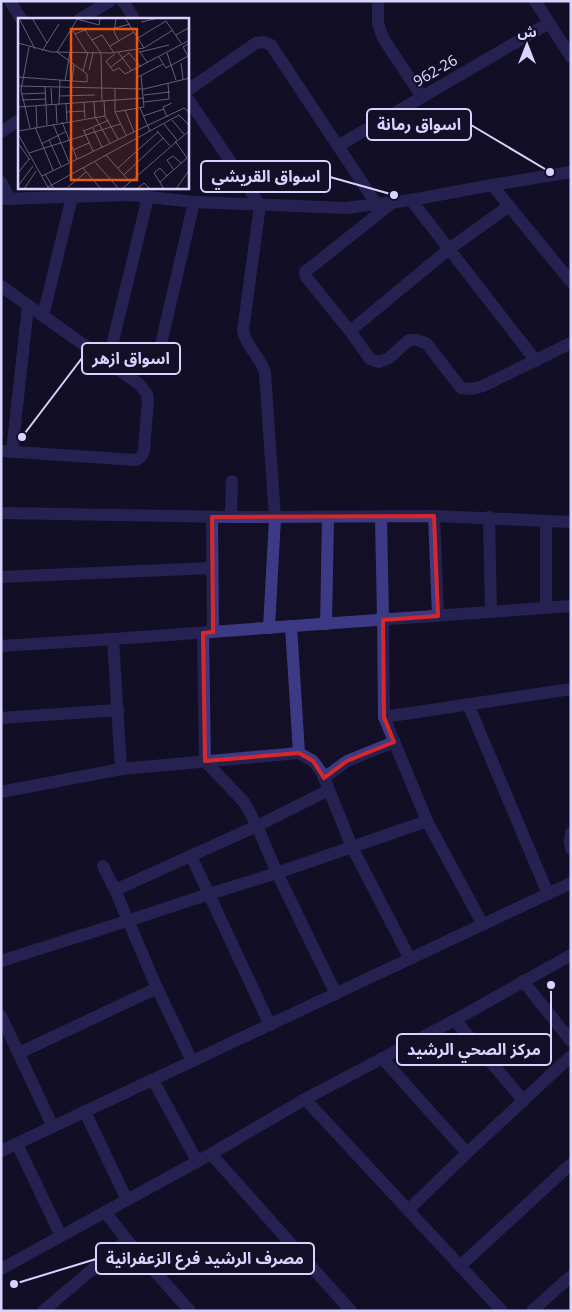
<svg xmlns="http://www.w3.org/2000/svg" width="572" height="1312" font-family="'Noto Sans','Noto Sans Arabic',sans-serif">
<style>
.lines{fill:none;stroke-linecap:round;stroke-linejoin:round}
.minor{stroke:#3d3a85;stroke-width:12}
.marked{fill:none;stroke:#d62828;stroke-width:4;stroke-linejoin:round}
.labels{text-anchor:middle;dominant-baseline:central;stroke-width:4;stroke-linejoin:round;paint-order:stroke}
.street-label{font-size:15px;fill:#d9d4ff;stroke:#130f26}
.inset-road{fill:none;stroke:#625e7d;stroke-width:1}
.view{fill:#e8590c;fill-opacity:0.15;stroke:#e8590c;stroke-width:2.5}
.inset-edge{fill:none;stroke:#d9d4ff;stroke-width:2.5}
.leader{fill:none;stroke:#d9d4ff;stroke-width:2}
.callout-dot{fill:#d9d4ff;stroke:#130f26;stroke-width:2}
.callout{fill:#130f26;stroke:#d9d4ff;stroke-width:2}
.callout-label{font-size:16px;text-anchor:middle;font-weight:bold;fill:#d9d4ff}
</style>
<rect width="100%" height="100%" fill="#130f26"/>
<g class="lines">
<!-- minor -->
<g class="minor">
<path d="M10,1L21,19"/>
<path d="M122,1L124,2L134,19"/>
<path d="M378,1V23L383,38L422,97"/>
<path d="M535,1L571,57"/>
<path d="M80,19L110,1"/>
<path d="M188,90L256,43L264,42L271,45L377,205"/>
<path d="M188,99L260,205L243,331C246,347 261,357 265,373L275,518L269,628"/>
<path d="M1,132L19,120"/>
<path d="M338,146L549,23"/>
<path d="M1,182L10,199"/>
<path d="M492,185L571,282"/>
<path d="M1,199L131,195L194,202L346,208L411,200L492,185L571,172"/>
<path d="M411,200L536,361"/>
<path d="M392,203L305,272L306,277L350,331L370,359L379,362L389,358L409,340H418L427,344L461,388L471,389L483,386L571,343"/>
<path d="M1,286L139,384L147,394L148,401L144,450C143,455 141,458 136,460L1,451"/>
<path d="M43,316L72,197"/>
<path d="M350,331L449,249L509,206"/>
<path d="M158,357L194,202"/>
<path d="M108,362L148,197"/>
<path d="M12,452L28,306"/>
<path d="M1,513L231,517L434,516L571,522"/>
<path d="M434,516L438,616"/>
<path d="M212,517L213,632"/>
<path d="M231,517L232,481"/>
<path d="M381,517L383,620L384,717L427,821L483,925"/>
<path d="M489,517L491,612"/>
<path d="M546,521V608"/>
<path d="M1,577L212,568"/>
<path d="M326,624L328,517"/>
<path d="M291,626L299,753"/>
<path d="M203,633L205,761L244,802L257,826L277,873L336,994"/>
<path d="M113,639L121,769"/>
<path d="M1,646L113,639L571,606"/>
<path d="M468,704L548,894"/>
<path d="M384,717L571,689"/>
<path d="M1,718L118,710"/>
<path d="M324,778L347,761L394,742"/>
<path d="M1,792L121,769L299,753L313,761L322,773L352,847L410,959"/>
<path d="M571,833L570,841L571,849"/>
<path d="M191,856L270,1025"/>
<path d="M103,866L115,890L157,988L192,1061"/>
<path d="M115,890L257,826L329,790"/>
<path d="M1,961L127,921L209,894L277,873L427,821"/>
<path d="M523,981L571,1041"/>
<path d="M1,1016L53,1127"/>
<path d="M455,1020L524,1101"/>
<path d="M19,1053L157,988"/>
<path d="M382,1058L467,1153"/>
<path d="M153,1080L197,1161"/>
<path d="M305,1099L502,1311"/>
<path d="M85,1112L127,1200"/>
<path d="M17,1144L61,1236"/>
<path d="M1,1151L571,883"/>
<path d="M211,1154L351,1311"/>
<path d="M408,1210L467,1153L571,1056"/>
<path d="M105,1212L127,1240L190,1311"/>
<path d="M460,1266L571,1164"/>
<path d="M1,1269L211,1154L305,1099L455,1020L571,955"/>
<path d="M43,1311L127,1240"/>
<path d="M532,1311L571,1276"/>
</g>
</g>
<!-- marked area -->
<path d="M0 0H572V1312H0ZM434,516L438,616L383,620L384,717L394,742L347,761L324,778L313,761L299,753L205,761L203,633L213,632L212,517Z" fill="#130f26" fill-opacity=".55" fill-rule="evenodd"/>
<path class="marked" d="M434,516L438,616L383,620L384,717L394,742L347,761L324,778L313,761L299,753L205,761L203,633L213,632L212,517Z"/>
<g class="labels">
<!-- street labels -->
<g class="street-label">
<text transform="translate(435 70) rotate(-30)">962-26</text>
</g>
</g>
<!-- overview -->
<g transform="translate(18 18)">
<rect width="171" height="171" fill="#130f26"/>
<path class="inset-road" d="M1,0L17,31M14,0L29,25M98,0L96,14L101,23M107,0L126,30M59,1L81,7L82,0M123,4L141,0M97,10L112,6M54,11L68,34M57,16L67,12L83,35L84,83M158,17L172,9M120,20L148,3L163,25M74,22L84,17L96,35M0,25L34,34L93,35L126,30L155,12M92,28L116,14M11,29L3,72L12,110M24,33L41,6M121,33L130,45M100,34L114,53M122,34L151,27M111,35L123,49M149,35L158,62M97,36L88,43L95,53L101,50L107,56L172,22M170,38L165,29L172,25M141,39L148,50L172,37M163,45L165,61M93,49L111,35M71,52L75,35M65,53L70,34M0,59L69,64V56L39,34L60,0M120,59L145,46M47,63L52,34M54,63L56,47M0,68L126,71L172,60M27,69L29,107M33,70L34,87M97,71V94L108,117M3,76L28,75M126,77L152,74M41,78L77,77M4,82L28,81M86,83L87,98L100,121M76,84L77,99L92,125M126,84L151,81L150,65M66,85L67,100M48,86L49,103M38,87L39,105M41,87L42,62M18,88L19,109M0,89L126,80M122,90L132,113M107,92L116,114M49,94L67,93M97,94L126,89L123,58M125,98L146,91M149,99L145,89L154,85M154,102L166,116M44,104L59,141M35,106L51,144M146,106L159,122M17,109L35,152M75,110L84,129M65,111L75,133M0,113L87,98M66,113L91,102M139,113L152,128M0,116L31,171M31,122L43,148M0,125L12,142M23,126L47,114M55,132L71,125M11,135L102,106M88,137L112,164M77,144L101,171M65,150L83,171M100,150L140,114M156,152L149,142L155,138L163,145M0,155L11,141M27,156L36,171M106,157L145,120M24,158L166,90L172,95M142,164L169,140L157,123M0,168L15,148M30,169L161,97L172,108M50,169L68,154M120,170L126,165L132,171M6,171L18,153M104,171L172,112M146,171L136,155L142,150L149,158M158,171L172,151"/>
<path class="view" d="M53,11H119V162H53Z"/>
<rect width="171" height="171" class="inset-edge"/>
</g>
<!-- callouts -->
<path class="leader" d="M550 172L471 125M394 195L330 177M22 437L82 358M551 985L551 1049M14 1284L96 1259"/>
<g class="callout-dot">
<circle cx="550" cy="172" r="5"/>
<circle cx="394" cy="195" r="5"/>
<circle cx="22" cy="437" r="5"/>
<circle cx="551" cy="985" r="5"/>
<circle cx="14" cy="1284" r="5"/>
</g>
<g class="callout">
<rect x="367" y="109" width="104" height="31" rx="5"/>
<rect x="201" y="161" width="129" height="31" rx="5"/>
<rect x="82" y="343" width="98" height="31" rx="5"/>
<rect x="397" y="1034" width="154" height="31" rx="5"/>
<rect x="96" y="1243" width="218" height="31" rx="5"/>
</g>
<g class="callout-label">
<text x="419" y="130">اسواق رمانة</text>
<text x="266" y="182">اسواق القريشي</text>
<text x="131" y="364">اسواق ازهر</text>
<text x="474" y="1055">مركز الصحي الرشيد</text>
<text x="205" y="1264">مصرف الرشيد فرع الزعفرانية</text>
</g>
<!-- border -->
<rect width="572" height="1312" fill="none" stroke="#d9d4ff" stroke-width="5"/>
<!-- north arrow -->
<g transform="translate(527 45)" stroke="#130f26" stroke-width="4" paint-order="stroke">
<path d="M0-4L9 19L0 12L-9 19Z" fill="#d9d4ff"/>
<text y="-8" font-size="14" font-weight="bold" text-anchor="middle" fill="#d9d4ff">ش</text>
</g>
</svg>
